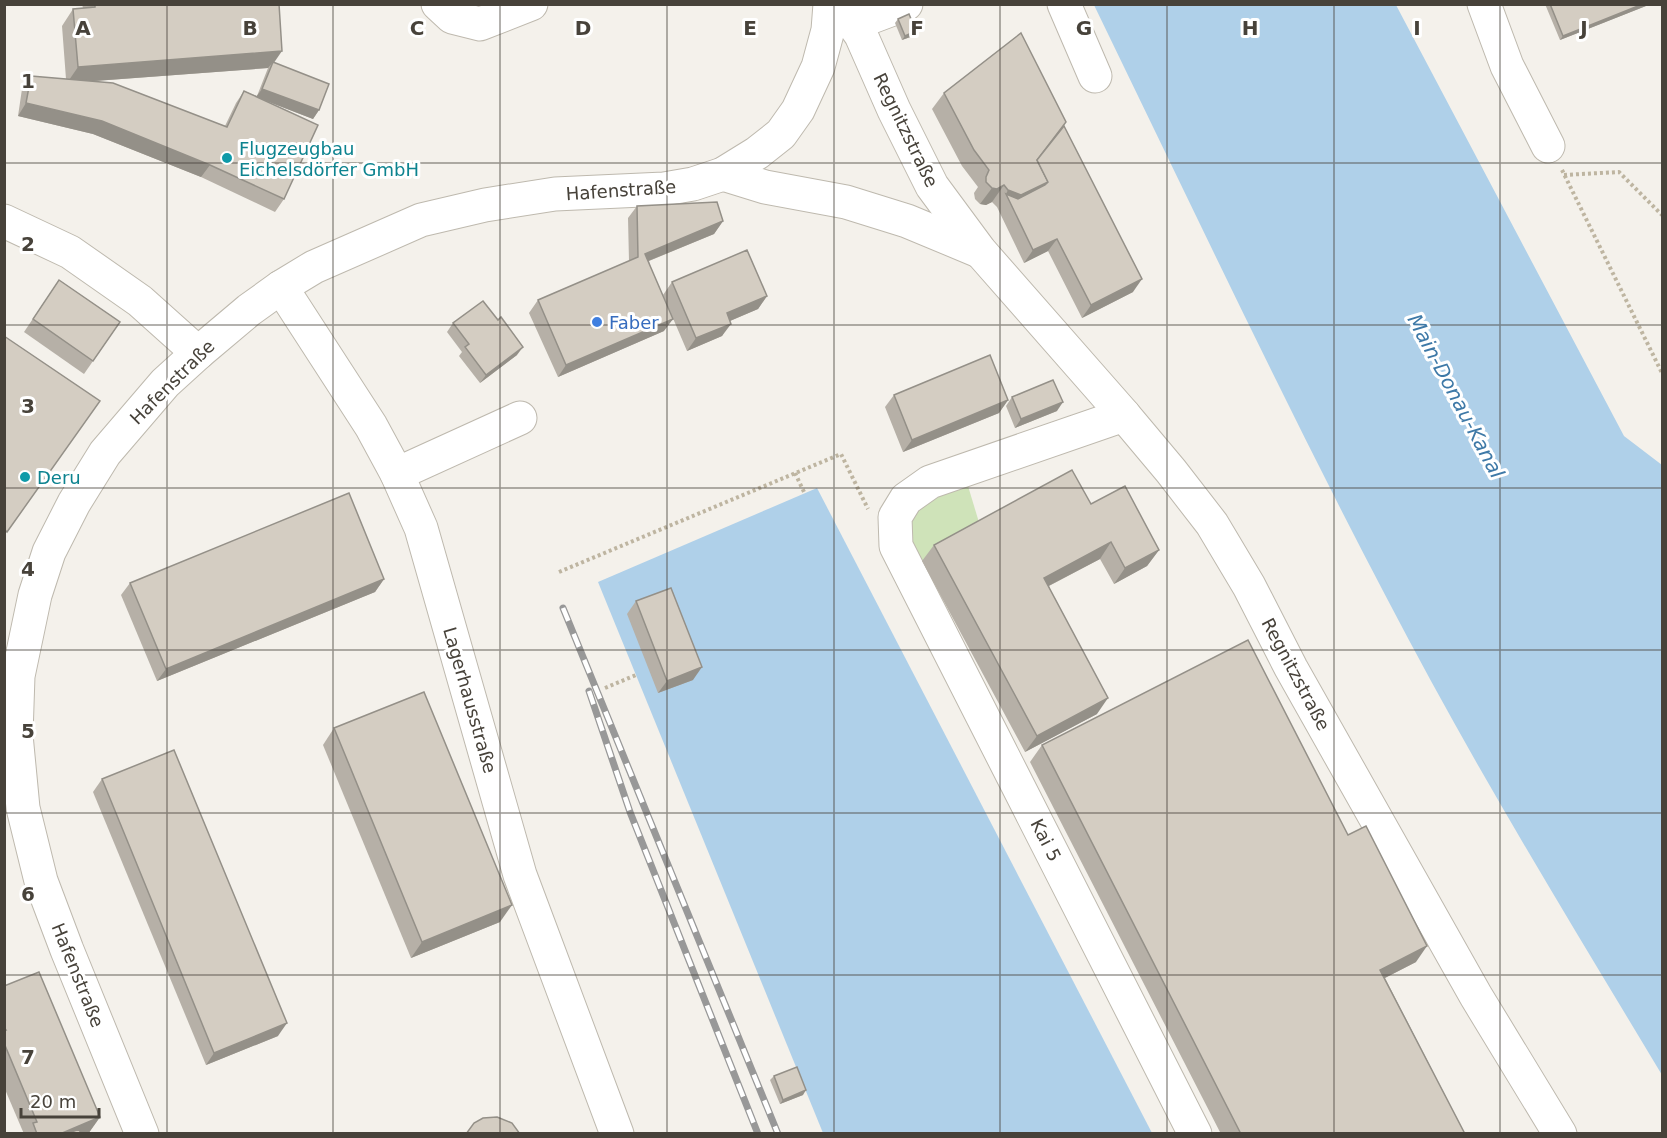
<svg xmlns="http://www.w3.org/2000/svg" width="1667" height="1138" font-family="'DejaVu Sans',sans-serif">
<style>
.green{fill:#cfe3b9}
.water{fill:#afd0e9}
.lines{fill:none;stroke-linecap:round;stroke-linejoin:round}
.minor-casing{stroke:#beb9ae;stroke-width:35}
.path{stroke:#beb5a1;stroke-width:4;stroke-dasharray:3 3;stroke-linecap:butt}
.minor{stroke:#fff;stroke-width:33}
.rail-casing{stroke:#989898;stroke-width:7}
.rail{stroke:#fff;stroke-width:4.5;stroke-dasharray:14;stroke-linecap:butt}
.wall{fill:#b6b0a7;fill-rule:evenodd}
.shaded-wall{fill:#949088}
.building{fill:#d4cdc2;stroke:#949088;stroke-width:1.5}
.grid{fill:none;stroke:#47423a;stroke-width:1.5;stroke-opacity:0.55}
.culture-dot{fill:#0f9aa8;stroke:#fff;stroke-width:2}
.shop-dot{fill:#3f7fe0;stroke:#fff;stroke-width:2}
.labels{text-anchor:middle;dominant-baseline:central;stroke-width:6;stroke-linejoin:round;paint-order:stroke}
.street-label{font-size:18px;fill:#47423a;stroke:#fff}
.culture-label{font-size:18px;fill:#0d838f;stroke:#fff;text-anchor:start}
.shop-label{font-size:18px;fill:#366cbe;stroke:#fff;text-anchor:start}
.water-label{font-size:20px;font-style:italic;fill:#3e79a7;stroke:#fff}
.grid-label{font-size:20px;text-anchor:middle;font-weight:bold;fill:#47423a;stroke:#fff;stroke-width:6;stroke-linejoin:round;paint-order:stroke}
</style>
<rect width="100%" height="100%" fill="#f4f1eb"/>
<!-- green -->
<path class="green" d="M965,476L981,529L914,566L906,524L915,507Z"/>
<!-- water -->
<g class="water">
<path d="M1094,5H1396L1624,436L1662,465V1075C1584,945 1504,815 1431,681C1311,460 1204,231 1094,5Z"/>
<path d="M817,488L1152,1133H823L598,582Z"/>
</g>
<g class="lines">
<defs>
<g id="minor">
<path d="M438,4L452,17L480,24L531,4"/>
<path d="M839,4L861,35L894,110L932,186L980,251L1124,415L1171,471L1212,524L1249,586L1291,668L1476,996L1560,1134"/>
<path d="M1064,4L1095,76"/>
<path d="M1484,4L1507,66L1548,146"/>
<path d="M853,24L906,4"/>
<path d="M723,174L765,187L846,202L907,221L979,251"/>
<path d="M4,221L70,252L140,301L198,353"/>
<path d="M281,287L371,426L397,474L421,528L520,875L617,1134"/>
<path d="M1124,415L930,482L906,499L895,517L896,546L1195,1134"/>
<path d="M397,474L520,418"/>
<path d="M142,1134L67,950L41,881L23,808L16,735L18,676L35,595L49,552L74,503L105,453L165,383L198,353L249,310L281,287L314,267L421,220L485,205L555,194L664,189L693,184L723,174L757,153L781,134L798,110L818,67L828,30L830,4"/>
</g>
</defs>
<!-- minor casing -->
<use href="#minor" class="minor-casing"/>
<!-- path -->
<g class="path">
<path d="M1562,170L1662,373"/>
<path d="M1564,175L1619,172L1662,215"/>
<path d="M795,473L804,492"/>
<path d="M559,572L841,454L868,509"/>
<path d="M605,688L636,675"/>
</g>
<!-- minor -->
<use href="#minor" class="minor"/>
<defs>
<g id="rail">
<path d="M563,608L778,1134"/>
<path d="M589,691L630,812L758,1134"/>
</g>
</defs>
<!-- rail casing -->
<use href="#rail" class="rail-casing"/>
<!-- rail -->
<use href="#rail" class="rail"/>
</g>
<!-- wall -->
<g class="wall">
<path d="M82,4H279L274,62L319,110L313,119L269,102L284,199L275,212L201,177L93,134L18,116L22,89L31,76L66,79L62,26L73,9L83,8ZM268,68L257,96L244,91L236,103L225,126L95,81Z"/>
<path d="M1545,4H1651L1560,40Z"/>
<path d="M898,19L916,31L913,36L902,40L895,23Z"/>
<path d="M944,93L1064,126L1133,292L1082,318L1048,251L1024,263L997,207L992,202L986,205L980,204L975,199L974,193L978,187L962,166L932,109Z"/>
<path d="M637,206L723,221L714,234L649,261L664,331L558,377L529,313L538,300L629,261L628,218Z"/>
<path d="M59,280L120,322L84,374L24,332Z"/>
<path d="M672,282L767,296L758,309L730,321L722,336L687,351L663,295Z"/>
<path d="M453,323L517,355L480,383L459,356L462,352L447,332Z"/>
<path d="M894,395L1008,400L999,413L903,452L885,407Z"/>
<path d="M1012,397L1057,411L1015,428L1006,406Z"/>
<path d="M1091,504L1159,550L1147,566L1114,584L1100,559L1049,586L1097,714L1025,752L922,561L934,545Z"/>
<path d="M384,579L375,592L157,681L121,595L130,583Z"/>
<path d="M636,601L693,680L658,693L627,614Z"/>
<path d="M334,728L500,922L411,958L323,745Z"/>
<path d="M1042,745L1348,835L1416,962L1385,978L1465,1134H1221L1030,762Z"/>
<path d="M102,779L278,1036L206,1065L93,792Z"/>
<path d="M4,986L100,1117L88,1134H24L4,1087Z"/>
<path d="M774,1076L803,1095L780,1104L770,1080Z"/>
</g>
<!-- shaded-wall -->
<g class="shaded-wall">
<path d="M1643,4H1651L1560,40L1563,36Z"/>
<path d="M916,31L913,36L902,40L905,36Z"/>
<path d="M282,51L271,67L273,62L268,68L67,83L78,67Z"/>
<path d="M262,89L319,110L313,119L256,97Z"/>
<path d="M26,103L102,121L210,165L201,177L93,134L18,116Z"/>
<path d="M1048,182L1036,198L1013,209L1006,194L1008,190Z"/>
<path d="M1004,185L992,202L986,205L980,204L992,188Z"/>
<path d="M723,221L714,234L636,266L645,254Z"/>
<path d="M1057,239L1048,251L1024,263L1033,250Z"/>
<path d="M1142,279L1133,292L1082,318L1091,305Z"/>
<path d="M767,296L758,309L718,326L727,313Z"/>
<path d="M673,319L664,331L558,377L566,365Z"/>
<path d="M731,324L722,336L687,351L696,338Z"/>
<path d="M523,347L517,355L480,383L486,375Z"/>
<path d="M1008,400L999,413L903,452L912,440Z"/>
<path d="M1063,402L1057,411L1015,428L1021,419Z"/>
<path d="M1111,542L1100,559L1033,594L1044,578Z"/>
<path d="M1159,550L1147,566L1114,584L1125,568Z"/>
<path d="M384,579L375,592L157,681L166,669Z"/>
<path d="M702,667L693,680L658,693L667,681Z"/>
<path d="M1108,698L1097,714L1025,752L1037,736Z"/>
<path d="M512,905L500,922L411,958L422,942Z"/>
<path d="M1427,946L1416,962L1369,986L1380,970Z"/>
<path d="M287,1023L278,1036L206,1065L214,1053Z"/>
<path d="M806,1090L803,1095L780,1104L783,1100Z"/>
<path d="M100,1117L88,1134H60Z"/>
</g>
<!-- building -->
<g class="building">
<path d="M95,4H279L282,51L78,67L73,9L95,7Z"/>
<path d="M1550,4H1643L1563,36Z"/>
<path d="M909,14L916,31L905,36L898,19Z"/>
<path d="M1021,33L1066,122L1037,160L1048,182L1021,195L1008,190L1004,185L997,189L992,188L986,182V177L989,170L974,150L944,93Z"/>
<path d="M273,62L329,84L319,110L262,89Z"/>
<path d="M31,76L113,83L227,127L244,91L318,125L284,199L210,165L102,121L26,103Z"/>
<path d="M1064,126L1142,279L1091,305L1057,239L1033,250L1006,194L1018,199L1045,185L1048,182L1037,160Z"/>
<path d="M717,202L723,221L645,254L673,319L566,365L538,300L638,257L637,206Z"/>
<path d="M747,250L767,296L727,313L731,324L696,338L672,282Z"/>
<path d="M59,280L120,322L93,361L33,319Z"/>
<path d="M483,301L498,320L501,317L523,347L486,375L465,347L469,344L453,323Z"/>
<path d="M4,336L100,401L7,532L4,529Z"/>
<path d="M990,355L1008,400L912,440L894,395Z"/>
<path d="M1053,380L1063,402L1021,419L1012,397Z"/>
<path d="M1072,470L1091,504L1125,486L1159,550L1125,568L1111,542L1044,578L1108,698L1037,736L934,545Z"/>
<path d="M349,493L384,579L166,669L130,583Z"/>
<path d="M671,588L702,667L667,681L636,601Z"/>
<path d="M1248,640L1348,835L1366,826L1427,946L1380,970L1465,1134H1241L1042,745Z"/>
<path d="M424,692L512,905L422,942L334,728Z"/>
<path d="M174,750L287,1023L214,1053L102,779Z"/>
<path d="M39,972L100,1117L60,1134H37L33,1123L37,1122L4,1043V1030H6L4,1027V986Z"/>
<path d="M797,1067L806,1090L783,1100L774,1076Z"/>
<path d="M497,1117L512,1123L520,1134H466L474,1123L483,1118Z"/>
<path d="M79,1129L81,1134H67Z"/>
</g>
<!-- grid -->
<path class="grid" d="M167,4V1134M333,4V1134M500,4V1134M667,4V1134M834,4V1134M1000,4V1134M1167,4V1134M1334,4V1134M1500,4V1134M4,163H1662M4,325H1662M4,488H1662M4,650H1662M4,813H1662M4,975H1662"/>
<!-- markers -->
<g class="culture-dot">
<circle cx="227" cy="158" r="6"/>
<circle cx="25" cy="477" r="6"/>
</g>
<circle class="shop-dot" cx="597" cy="322" r="6"/>
<g class="labels">
<!-- street labels -->
<g class="street-label">
<text transform="translate(906 130) rotate(64)">Regnitzstraße</text>
<text transform="translate(621 190) rotate(-4)">Hafenstraße</text>
<text transform="translate(172 382) rotate(-45)">Hafenstraße</text>
<text transform="translate(1296 674) rotate(62)">Regnitzstraße</text>
<text transform="translate(470 700) rotate(74)">Lagerhausstraße</text>
<text transform="translate(1046 840) rotate(63)">Kai 5</text>
<text transform="translate(78 975) rotate(68)">Hafenstraße</text>
</g>
<!-- culture labels -->
<g class="culture-label">
<text x="239" y="148">Flugzeugbau<tspan x="239" dy="21">Eichelsdörfer GmbH</tspan></text>
<text x="37" y="477">Deru</text>
</g>
<!-- shop labels -->
<g class="shop-label">
<text x="609" y="322">Faber</text>
</g>
<!-- water labels -->
<g class="water-label">
<text transform="translate(1456 396) rotate(62)">Main-Donau-Kanal</text>
</g>
</g>
<g class="grid-label">
<text x="83" y="35">A</text>
<text x="250" y="35">B</text>
<text x="417" y="35">C</text>
<text x="583" y="35">D</text>
<text x="750" y="35">E</text>
<text x="917" y="35">F</text>
<text x="1084" y="35">G</text>
<text x="1250" y="35">H</text>
<text x="1417" y="35">I</text>
<text x="1584" y="35">J</text>
<text x="28" y="88">1</text>
<text x="28" y="251">2</text>
<text x="28" y="413">3</text>
<text x="28" y="576">4</text>
<text x="28" y="738">5</text>
<text x="28" y="901">6</text>
<text x="28" y="1064">7</text>
</g>
<!-- border -->
<rect width="1667" height="1138" fill="none" stroke="#47423a" stroke-width="12"/>
<!-- scale -->
<path d="M21 1108v9h78v-9" fill="none" stroke="#47423a" stroke-width="3"/>
<text x="30" y="1108" font-size="18" fill="#47423a" stroke="#ffffff" stroke-width="4.5" paint-order="stroke">20 m</text>
</svg>
